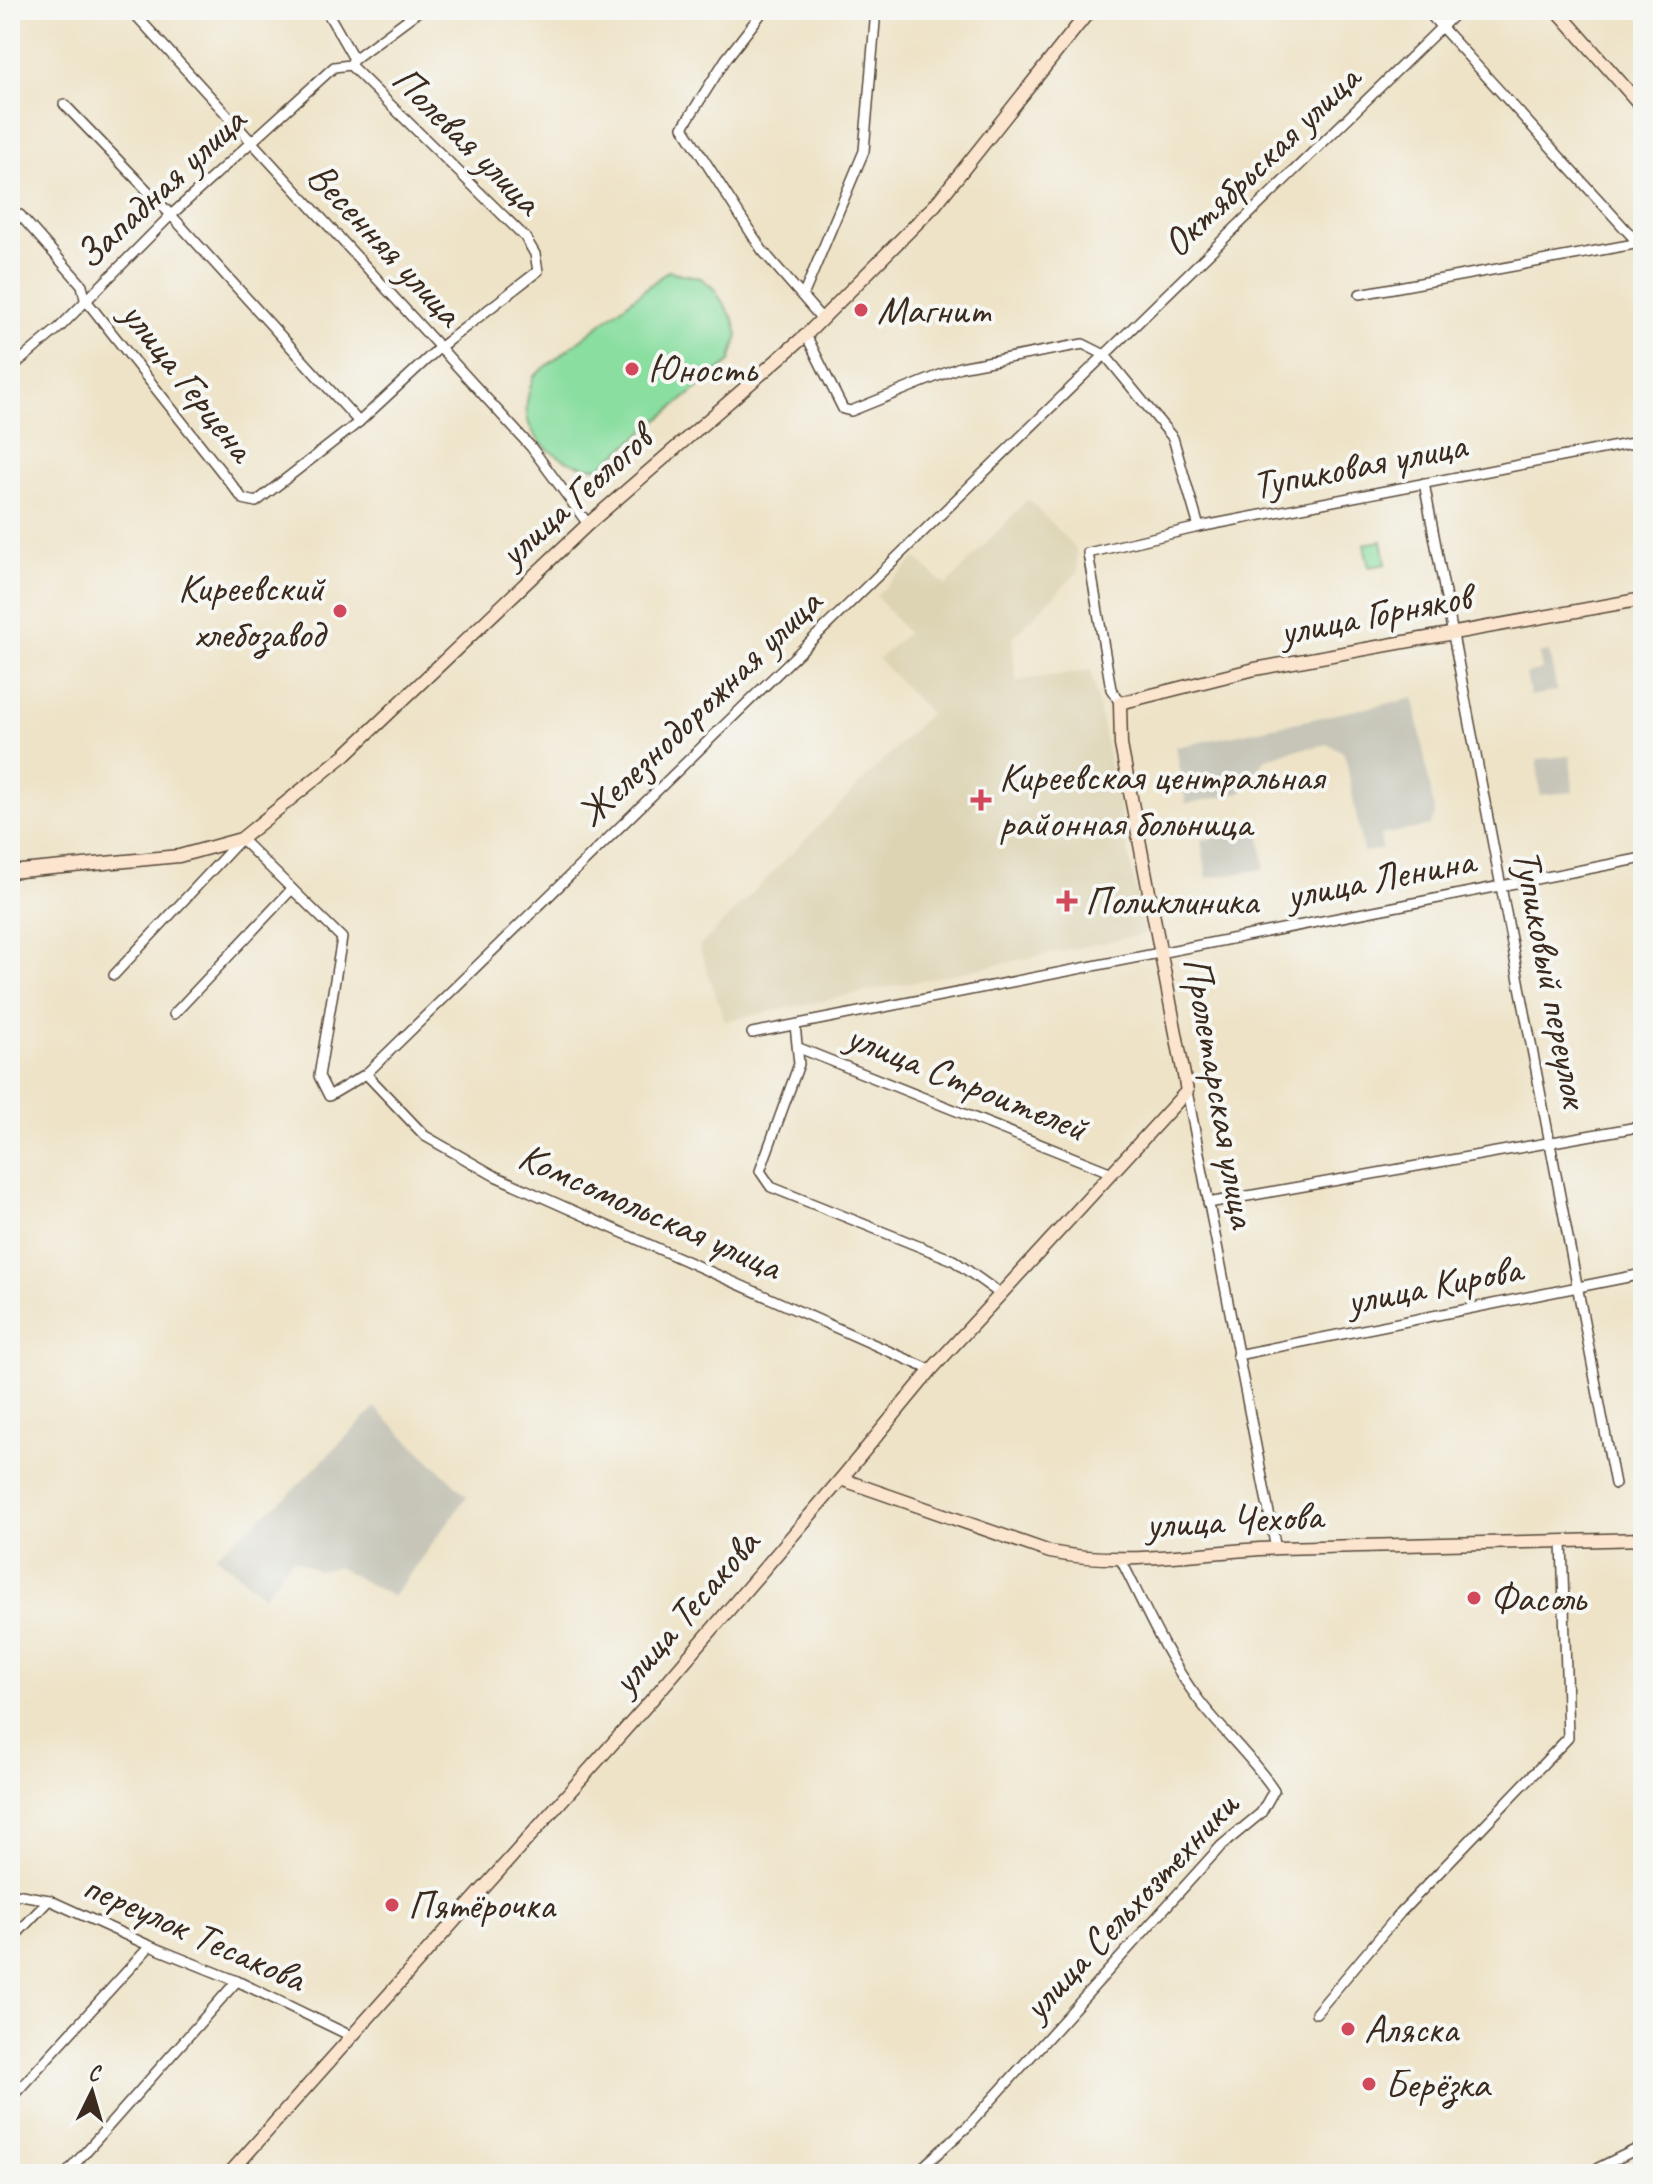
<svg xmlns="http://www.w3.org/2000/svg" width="1653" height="2184" font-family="Caveat,sans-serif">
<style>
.built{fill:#ddd4b4}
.industrial{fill:#c6c5b8}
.green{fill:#89dea0;stroke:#62845f;stroke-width:2}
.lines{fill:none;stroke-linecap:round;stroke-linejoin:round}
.minor-casing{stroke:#564637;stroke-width:12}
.secondary-casing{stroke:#564637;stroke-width:15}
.minor{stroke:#fff;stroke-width:9}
.secondary{stroke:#fce5cf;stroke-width:12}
.poi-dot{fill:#d1495b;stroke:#f6f6f2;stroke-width:3}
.labels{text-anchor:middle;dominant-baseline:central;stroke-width:8;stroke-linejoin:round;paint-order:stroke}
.street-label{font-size:40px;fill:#3b2a1e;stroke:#f6f6f2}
.poi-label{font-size:40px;fill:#3b2a1e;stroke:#f6f6f2;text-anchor:start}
</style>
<rect width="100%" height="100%" fill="#f6f6f2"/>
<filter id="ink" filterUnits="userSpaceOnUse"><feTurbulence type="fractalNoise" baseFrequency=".0125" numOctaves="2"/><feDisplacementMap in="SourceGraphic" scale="16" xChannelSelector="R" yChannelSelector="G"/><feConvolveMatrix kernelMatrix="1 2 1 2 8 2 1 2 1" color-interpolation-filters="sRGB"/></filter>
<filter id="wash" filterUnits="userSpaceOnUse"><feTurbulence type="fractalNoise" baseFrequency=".006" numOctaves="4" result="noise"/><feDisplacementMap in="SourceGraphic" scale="32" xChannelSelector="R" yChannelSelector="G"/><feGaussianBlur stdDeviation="1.8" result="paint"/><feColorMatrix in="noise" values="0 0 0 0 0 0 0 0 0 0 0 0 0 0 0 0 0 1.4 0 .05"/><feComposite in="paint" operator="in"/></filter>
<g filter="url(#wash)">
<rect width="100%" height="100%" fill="#eee3c7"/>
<!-- built -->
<path class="built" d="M1028,499L1076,549L1078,572L1012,638L1016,681L1091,670L1145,934L725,1021L699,947L930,713L878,659L907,633L876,596L916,558L946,586Z"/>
<!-- industrial -->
<g class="industrial">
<path d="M1549,652L1557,691L1530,696L1526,674L1542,670L1539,654Z"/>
<path d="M1414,698L1435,815L1430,826L1380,835L1382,849L1363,852L1346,760L1343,752L1328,744L1282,753L1265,760L1241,793L1186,804L1176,747Z"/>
<path d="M1570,756L1573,792L1540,795L1537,759Z"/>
<path d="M1259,831L1265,869L1207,878L1201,840Z"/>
<path d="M375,1408L467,1496L393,1597L337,1567L318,1571L293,1558L264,1596L215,1555L287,1496Z"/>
</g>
<!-- green -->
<g class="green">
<path d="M668,271L701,278L714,289L734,320L738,335L730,362L600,467C572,469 537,449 528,421C524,406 529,390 534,376Z"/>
<path d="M1382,541L1386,564L1369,567L1364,544Z"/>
</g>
</g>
<g filter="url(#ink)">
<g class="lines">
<defs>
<g id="minor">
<path d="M131,10L531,447L588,524"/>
<path d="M326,10L354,59"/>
<path d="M764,10L726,59L683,127L762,250L822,319"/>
<path d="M1426,10L1638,243"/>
<path d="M64,104L171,215L359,422"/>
<path d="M20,215L82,285L85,299L243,499L256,502L359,422L440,347L538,271L535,254L525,237L350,65"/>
<path d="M1360,294L1640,243"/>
<path d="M803,296L864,151L876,10"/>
<path d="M806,335L843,409L851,411L960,367L1083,344L1105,355L1173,438L1199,527"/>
<path d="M10,369L60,327L171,215L334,67L350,65L354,59L420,10"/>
<path d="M1424,483L1615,1484"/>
<path d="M1120,703L1111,689L1088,553L1199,527L1643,441"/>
<path d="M114,975L241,839L342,938L319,1076L329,1096L366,1074L1459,10"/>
<path d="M174,1014L292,889"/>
<path d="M795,1025L799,1064L760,1171L771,1187L953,1260L999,1293"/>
<path d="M752,1033L1643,858"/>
<path d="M799,1048L1112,1173"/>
<path d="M366,1074L425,1136L495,1176L931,1370"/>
<path d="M1187,1091L1276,1549"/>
<path d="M1208,1203L1643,1126"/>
<path d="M1237,1355L1643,1274"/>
<path d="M10,1893L49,1900L150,1946L237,1981L351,2036"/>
<path d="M10,1941L49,1900"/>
<path d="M1316,2013L1400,1913L1568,1738L1562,1541"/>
<path d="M10,2099L150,1946"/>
<path d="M66,2174L237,1981"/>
<path d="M915,2174L968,2126L1221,1846L1261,1813L1274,1790C1252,1757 1222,1731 1198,1699C1166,1657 1144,1605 1120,1558"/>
<path d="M1586,2174L1643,2146"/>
</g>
<g id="secondary">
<path d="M1557,10L1643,108"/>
<path d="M10,872L179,856L241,839L346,754L588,524L806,335L935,205L1090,10"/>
<path d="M841,1479L1050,1552C1125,1567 1204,1551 1279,1548C1401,1544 1522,1543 1643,1539"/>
<path d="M229,2174L655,1696L841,1479L931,1370L1187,1091L1121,745L1120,703L1255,669L1643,599"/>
</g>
</defs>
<!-- minor casing -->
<use href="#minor" class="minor-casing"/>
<!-- secondary casing -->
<use href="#secondary" class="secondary-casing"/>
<!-- minor -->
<use href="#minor" class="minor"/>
<!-- secondary -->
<use href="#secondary" class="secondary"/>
</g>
</g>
<!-- markers -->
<g class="poi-dot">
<circle cx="861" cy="310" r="8"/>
<circle cx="632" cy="369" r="8"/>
<circle cx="340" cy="611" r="8"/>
<path d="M977 788h8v8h8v8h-8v8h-8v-8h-8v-8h8z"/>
<path d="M1063 889h8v8h8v8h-8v8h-8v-8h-8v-8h8z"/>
<circle cx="1474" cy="1598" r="8"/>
<circle cx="392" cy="1905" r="8"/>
<circle cx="1348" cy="2029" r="8"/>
<circle cx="1369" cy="2084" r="8"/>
</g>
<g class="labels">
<!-- street labels -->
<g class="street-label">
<text transform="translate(467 140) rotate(45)">Полевая улица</text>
<text transform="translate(1261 161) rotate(-44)">Октябрьская улица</text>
<text transform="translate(160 188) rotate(-43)">Западная улица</text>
<text transform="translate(385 244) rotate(47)">Весенняя улица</text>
<text transform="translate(188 381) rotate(52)">улица Герцена</text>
<text transform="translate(1359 465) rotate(-11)">Тупиковая улица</text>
<text transform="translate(575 496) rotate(-42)">улица Геологов</text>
<text transform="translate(1375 614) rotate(-11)">улица Горняков</text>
<text transform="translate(699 708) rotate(-44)">Железнодорожная улица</text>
<text transform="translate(1380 878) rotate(-11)">улица Ленина</text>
<text transform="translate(1551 978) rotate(79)">Тупиковый переулок</text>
<text transform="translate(967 1082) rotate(22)">улица Строителей</text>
<text transform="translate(1220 1092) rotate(80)">Пролетарская улица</text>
<text transform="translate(650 1211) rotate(24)">Комсомольская улица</text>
<text transform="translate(1434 1285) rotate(-11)">улица Кирова</text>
<text transform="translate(1234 1520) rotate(-3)">улица Чехова</text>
<text transform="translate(685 1612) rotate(-49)">улица Тесакова</text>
<text transform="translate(1130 1906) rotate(-47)">улица Сельхозтехники</text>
<text transform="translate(194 1932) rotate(24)">переулок Тесакова</text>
</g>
<!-- poi labels -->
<g class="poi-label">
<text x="877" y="310">Магнит</text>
<text x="648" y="369">Юность</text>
<text x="324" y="588" text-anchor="end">Киреевский<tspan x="324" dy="46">хлебозавод</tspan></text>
<text x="999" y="777">Киреевская центральная<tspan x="999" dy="46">районная больница</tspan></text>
<text x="1085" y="901">Поликлиника</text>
<text x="1490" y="1598">Фасоль</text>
<text x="408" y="1905">Пятёрочка</text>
<text x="1364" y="2029">Аляска</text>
<text x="1385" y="2084">Берёзка</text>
</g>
</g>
<!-- margin -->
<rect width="1653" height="2184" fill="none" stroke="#f6f6f2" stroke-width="40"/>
<!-- north arrow -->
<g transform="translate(92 2092) rotate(5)" stroke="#f6f6f2" stroke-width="6" paint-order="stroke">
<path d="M0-6L14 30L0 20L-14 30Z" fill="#3b2a1e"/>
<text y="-12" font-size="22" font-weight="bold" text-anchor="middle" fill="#3b2a1e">С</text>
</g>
</svg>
